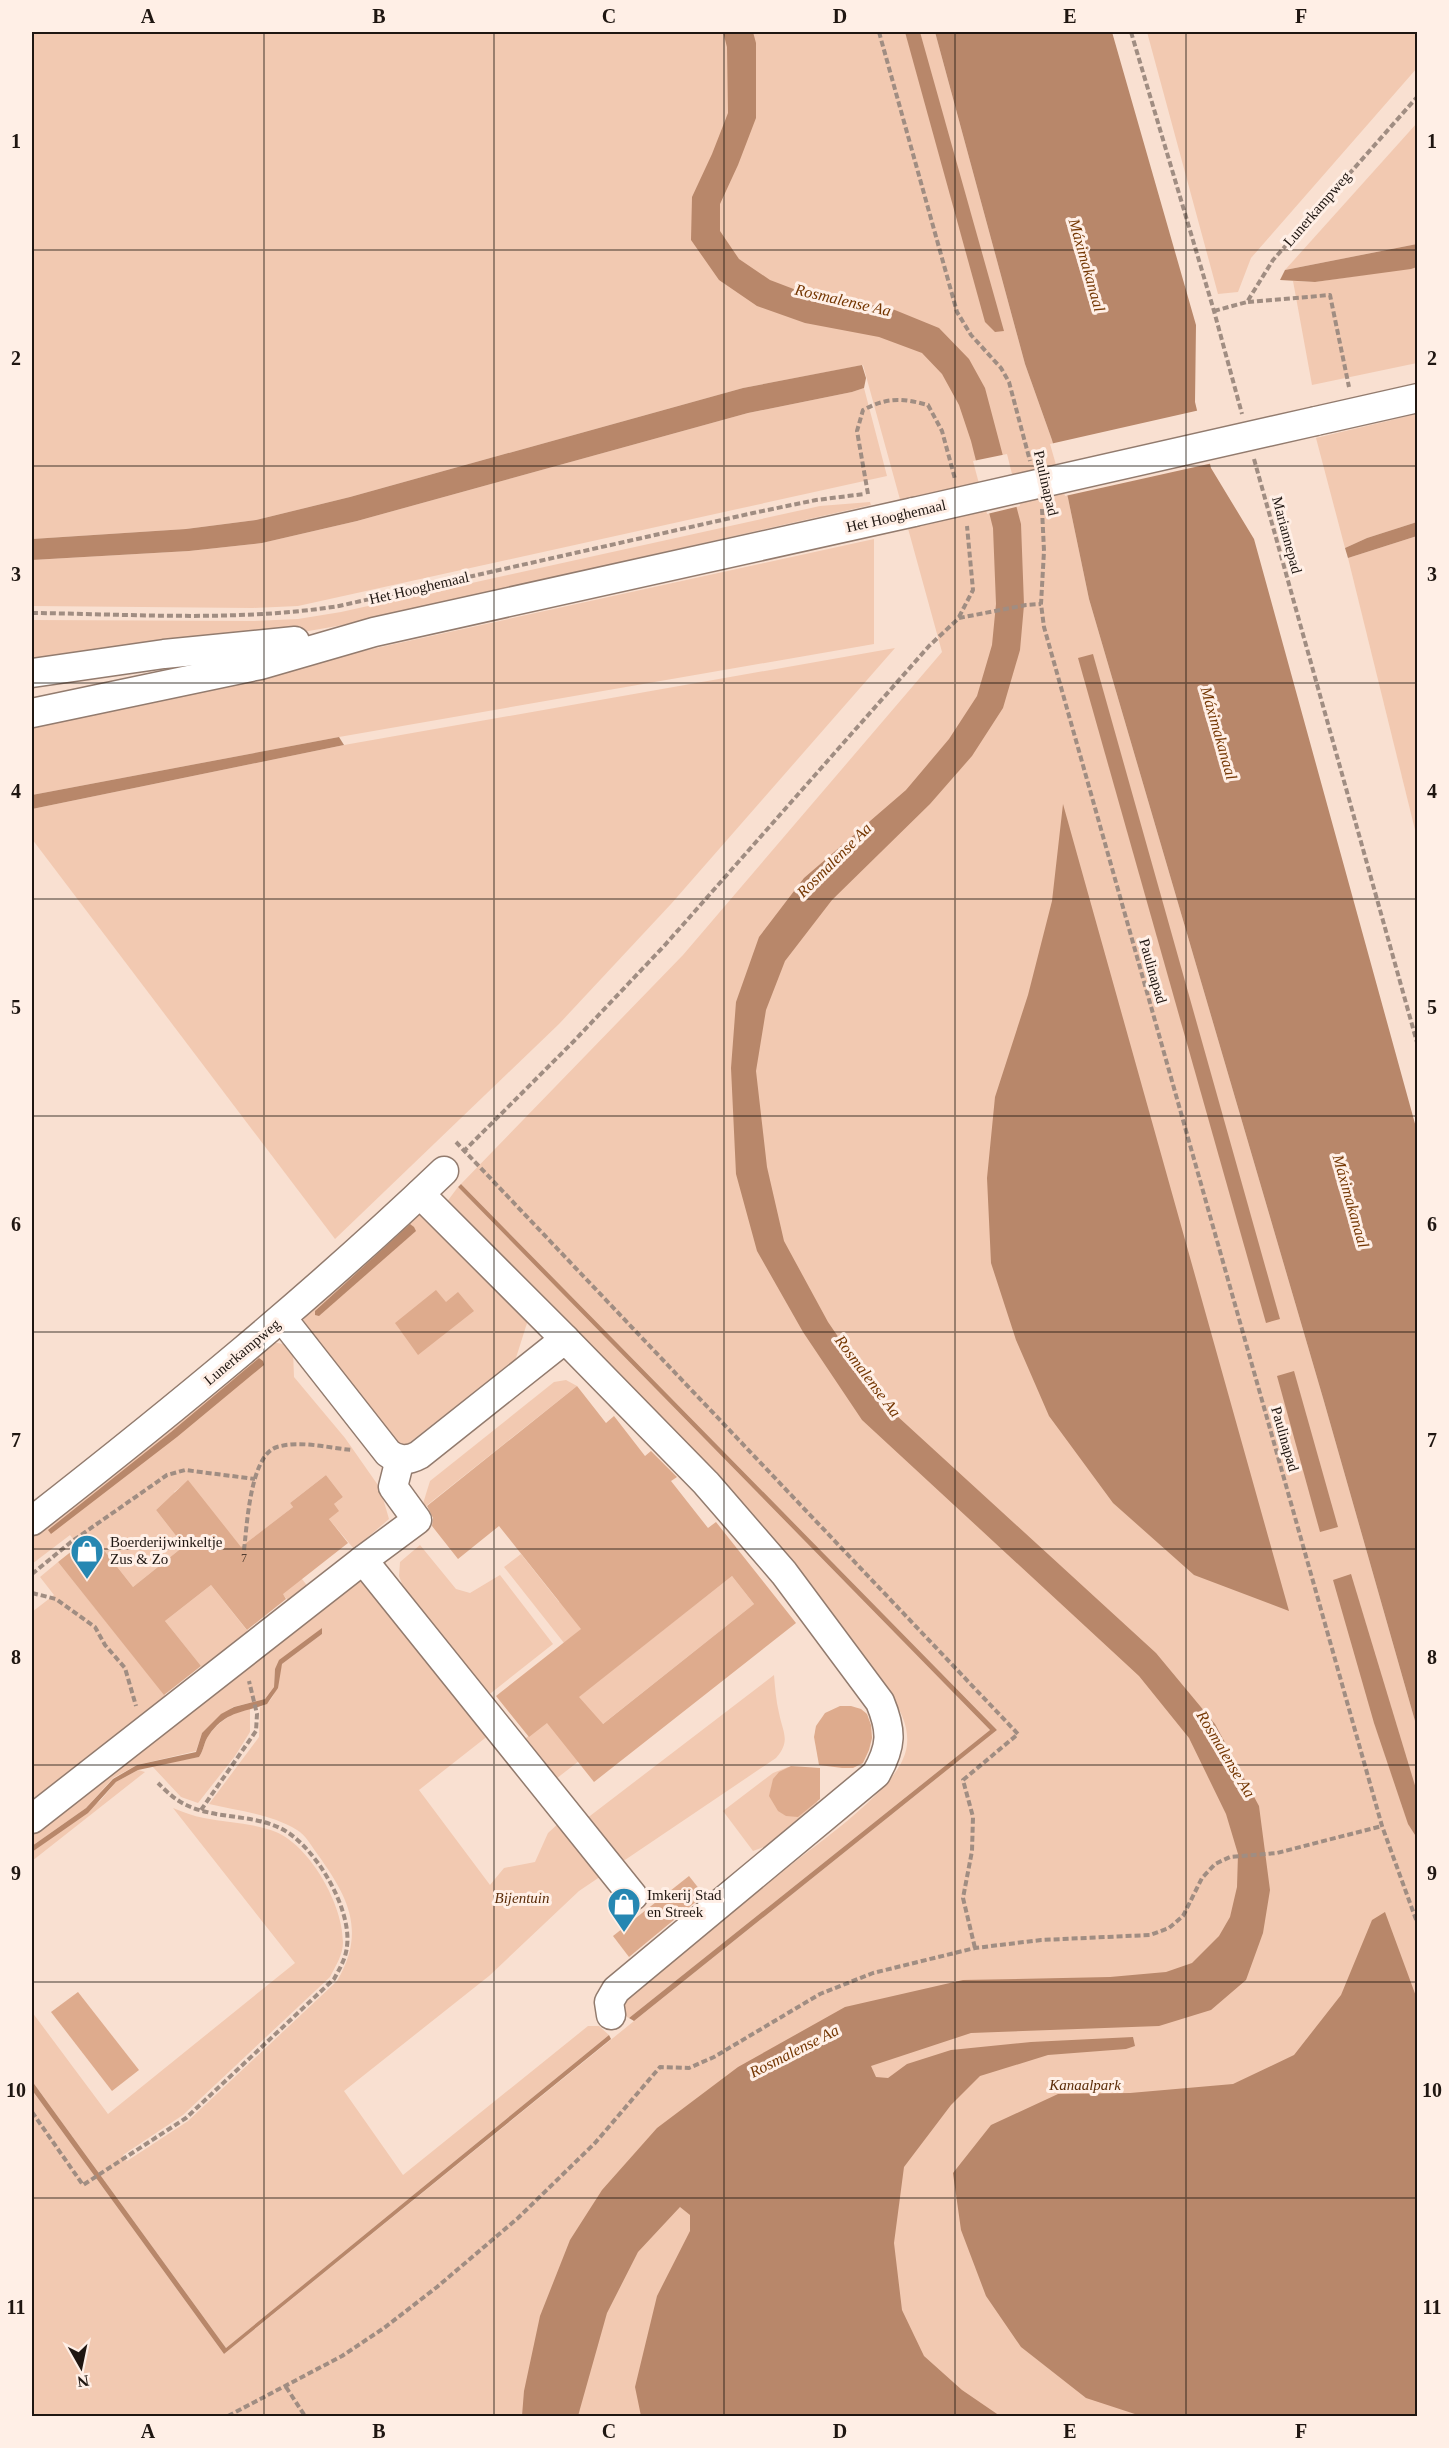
<svg xmlns="http://www.w3.org/2000/svg" width="1449" height="2448" font-family="'Times New Roman',serif">
<style>
.green{fill:#f2c9b1}
.water{fill:#b8876a}
.pier{fill:#f9e0d1}
.building{fill:#deab8d;fill-rule:evenodd}
.lines{fill:none;stroke-linecap:round;stroke-linejoin:round}
.minor-casing{stroke:#927b6e;stroke-width:31}
.path{stroke:#a08d82;stroke-width:4;stroke-dasharray:6 3;stroke-linecap:butt}
.minor{stroke:#fff;stroke-width:28}
.minor-bridge-casing{stroke:#927b6e;stroke-width:31;stroke-linecap:butt}
.minor-bridge{stroke:#fff;stroke-width:28}
.grid{fill:none;stroke:#1f1611;stroke-width:1.5;stroke-opacity:0.55}
.labels{text-anchor:middle;dominant-baseline:central;stroke-width:6;stroke-linejoin:round;paint-order:stroke}
.number-label{font-size:12px;fill:#4f3b30}
.street-label{font-size:15px;fill:#1f1611;stroke:#ffefe6}
.poi-label{font-size:15px;fill:#1f1611;stroke:#ffefe6;text-anchor:start}
.park-label{font-size:15px;font-style:italic;fill:#5b2c08;stroke:#ffefe6}
.water-label{font-size:16px;font-style:italic;fill:#743602;stroke:#ffefe6}
.neatline{fill:none;stroke:#1f1611;stroke-width:2}
.grid-label{font-size:20px;text-anchor:middle;font-weight:bold;fill:#1f1611}
</style>
<rect width="100%" height="100%" fill="#f9e0d1"/>
<!-- green -->
<g class="green">
<path d="M32,32H935L1025,364L1052,440L1068,498L1089,599L1323,1398L1417,1728V2416H32V2090L224,2354L634,2021L997,1730L461,1184L683,955L942,652L863,365L743,388L350,497L256,520L186,529L32,539Z"/>
<path d="M1147,32H1417V68L1251,258L1238,292L1218,294Z"/>
<path d="M1417,123V244L1285,270Z"/>
<path d="M1417,267V363L1312,385L1293,281L1315,282Z"/>
<path d="M864,388L887,476L298,606L253,608L32,606V560L189,551L262,543L357,521L748,413L852,392Z"/>
<path d="M1417,414V522L1367,538L1345,548L1316,438Z"/>
<path d="M870,502L871,505L343,625L297,633L32,660V620L254,621L298,619L341,612L820,506Z"/>
<path d="M1417,536V838L1348,558Z"/>
<path d="M874,539V644L339,737L32,795V721L97,709Z"/>
<path d="M895,648L671,904L559,1024L335,1239L32,839V809L344,745Z"/>
<path d="M458,1187L990,1730L629,2018L627,2017L619,2005L621,1998C677,1954 732,1911 787,1868C818,1843 888,1795 903,1759C913,1737 904,1715 891,1696L446,1203Z"/>
<path d="M420,1213L528,1320L515,1361L401,1449L303,1329L304,1313L406,1215Z"/>
<path d="M266,1341L283,1344L293,1351L294,1377L345,1438L380,1488L389,1519L354,1549L329,1519L334,1504L343,1497L326,1475L290,1503L293,1507L253,1538L267,1556H226L188,1481L174,1492L177,1495L169,1498L156,1510L184,1546L133,1587L92,1535L78,1546L70,1535L32,1564V1529Z"/>
<path d="M566,1380L577,1386L421,1510L430,1481L554,1382Z"/>
<path d="M677,1508L699,1536L564,1643L504,1567L521,1554L559,1602Z"/>
<path d="M420,1545L456,1589L470,1593L500,1575L553,1644L486,1697L407,1597L399,1576L400,1562Z"/>
<path d="M58,1562L168,1699L204,1670L165,1621L211,1585L249,1633L289,1602L264,1570L302,1579L312,1592L32,1802V1612L54,1595L40,1577Z"/>
<path d="M732,1576L754,1604L570,1750L579,1761L552,1782L521,1742Z"/>
<path d="M352,1580L368,1584L489,1735L419,1790L490,1885L504,1868L535,1862L548,1833L560,1822L569,1832L774,1675C775,1687 776,1701 779,1713C783,1733 791,1741 776,1758L579,1891L489,1976L344,2091L403,2175L588,2026H599L609,2035L226,2348L32,2081V2012L108,2114L295,1963L173,1808C183,1812 193,1816 204,1818C228,1823 254,1823 276,1832C311,1847 343,1905 343,1942C343,1955 336,1965 330,1977L183,2115L123,2155L127,2161L188,2121L337,1981C366,1932 349,1898 318,1855C312,1847 306,1835 297,1830C271,1814 239,1811 209,1804L259,1737L260,1707C279,1700 276,1681 282,1664L322,1634V1628L275,1669L274,1687L265,1699L233,1707L202,1733L196,1751L137,1765L113,1778L86,1808L32,1846V1829Z"/>
<path d="M250,1709V1732L235,1756L198,1803L181,1797L152,1766L199,1757C204,1750 204,1741 209,1735C219,1721 233,1712 250,1709Z"/>
<path d="M788,1767L815,1781C816,1788 818,1798 817,1805C811,1834 777,1842 753,1851L723,1811L773,1773Z"/>
<path d="M138,1770L145,1772L32,1861V1852L100,1801L116,1782Z"/>
</g>
<!-- water -->
<g class="water">
<path d="M723,32H753L756,43V118L738,165L720,204V231L739,259L770,280L812,296L890,308L939,328L969,359L985,388L1021,524L1024,605L1020,650L1003,708L972,756L930,804L832,900L785,961L766,1010L756,1071L767,1167L784,1241L828,1322L884,1404L1156,1653L1215,1724L1259,1806L1270,1890L1263,1933L1246,1980L1211,2010L1159,2026L971,2033L871,2066L876,2077L888,2078L907,2064L951,2050L1031,2042L1133,2037L1135,2046L1126,2049L1048,2055L980,2076L951,2105L904,2167L894,2243L902,2310L924,2356L962,2390L1000,2416H641L635,2387L657,2296L690,2231V2215L680,2207L638,2252L607,2313L578,2416H522L524,2391L540,2316L570,2240L602,2190L657,2128L738,2067L845,2007L963,1980L1110,1977L1166,1972L1192,1963L1219,1936L1230,1917L1237,1887L1238,1854L1226,1814L1189,1738L1139,1676L862,1420L803,1332L757,1251L736,1174L731,1068L736,1002L759,937L804,878L906,790L949,739L977,696L992,645L996,604L993,528L971,441L959,405L942,374L922,353L879,337L805,323L757,306L719,280L691,240L692,197L712,154L728,113L727,47Z"/>
<path d="M905,32H920L1004,331L995,332L985,322Z"/>
<path d="M935,32H1112L1196,325L1195,402L1211,468L1254,539L1417,1131V1728L1323,1398L1089,599L1068,498L1052,440L1025,364Z"/>
<path d="M1417,244V267L1411,269L1315,282L1280,280L1285,270Z"/>
<path d="M862,365L866,378L864,388L852,392L748,413L357,521L262,543L189,551L32,560V539L186,529L256,520L350,497L743,388Z"/>
<path d="M1417,522V536L1348,558L1345,548L1367,538Z"/>
<path d="M1093,654L1280,1319L1266,1323L1078,658Z"/>
<path d="M339,737L344,745L32,809V795Z"/>
<path d="M1063,804L1289,1611L1194,1575L1113,1503L1049,1416L1016,1340L991,1263L987,1178L995,1097L1028,995L1052,901Z"/>
<path d="M461,1184L997,1730L634,2021L629,2018L990,1730L458,1187Z"/>
<path d="M410,1224L414,1227L416,1231L319,1316L315,1315V1311Z"/>
<path d="M259,1358L263,1361L264,1365L177,1437L51,1534L48,1530L171,1432Z"/>
<path d="M1294,1371L1338,1527L1320,1532L1277,1376Z"/>
<path d="M1351,1574L1417,1792V1838L1408,1824L1374,1723L1333,1580Z"/>
<path d="M322,1628V1634L282,1664L278,1688L267,1704C243,1713 226,1711 209,1735C204,1741 204,1750 199,1757L138,1770L116,1782L88,1813L32,1852V1846L86,1808L113,1779L137,1765L196,1752L202,1733L221,1714L234,1707L265,1699L274,1687L275,1669L279,1660Z"/>
<path d="M1385,1912L1417,1999V2416H1141L1086,2398L1021,2347L986,2296L961,2230L953,2173L991,2125L1058,2094L1130,2093L1233,2084L1294,2055L1341,1995L1372,1920Z"/>
<path d="M609,2035L611,2039L224,2354L32,2090V2081L226,2348Z"/>
</g>
<!-- pier -->
<g class="pier">
<path d="M1200,410L1213,463L1065,496L1050,444Z"/>
<path d="M1007,454L1020,506L987,514L973,461Z"/>
</g>
<!-- building -->
<g class="building">
<path d="M436,1290L446,1302L458,1292L474,1311L418,1355L395,1323Z"/>
<path d="M577,1386L606,1423L614,1416L645,1456L651,1451L677,1477L671,1481L708,1528L716,1522L796,1623L594,1782L547,1723L529,1737L496,1696L581,1629L499,1526L458,1559L432,1526L433,1518L427,1506ZM732,1576L754,1604L603,1724L579,1697Z"/>
<path d="M326,1475L343,1497L334,1504L339,1511L329,1519L348,1543L283,1594L286,1599L247,1630L211,1585L165,1621L201,1666L164,1695L58,1562L92,1535L133,1587L184,1546L156,1510L188,1480L241,1547L293,1507L290,1503Z"/>
<path d="M840,1706H851L861,1709L867,1714L871,1725L872,1738L869,1750L863,1763L853,1768H842L819,1765L814,1737L816,1726L825,1713Z"/>
<path d="M791,1766L820,1768V1799L798,1817L786,1816L778,1811L769,1796L773,1779L779,1772Z"/>
<path d="M689,1876L704,1895L629,1957L613,1936Z"/>
<path d="M78,1992L139,2070L112,2091L51,2012Z"/>
</g>
<g class="lines">
<defs>
<g id="minor">
<path d="M1316,421L1418,398"/>
<path d="M32,673L164,654L295,641"/>
<path d="M32,713L260,665L374,632L914,512"/>
<path d="M420,1194L565,1339"/>
<path d="M282,1318L388,1453C398,1461 408,1461 419,1455L565,1339L706,1483L784,1573L880,1702C892,1731 892,1746 876,1774L616,1990L609,2002L611,2015"/>
<path d="M32,1521C174,1410 313,1296 444,1171"/>
<path d="M363,1560L633,1896"/>
<path d="M32,1819L363,1560L417,1520L393,1487L400,1459"/>
</g>
</defs>
<!-- minor casing -->
<use href="#minor" class="minor-casing"/>
<!-- path -->
<g class="path">
<path d="M879,32L957,312L971,335L1001,368L1009,382L1030,461"/>
<path d="M1131,32L1214,311L1242,414"/>
<path d="M1248,302L1330,295L1349,387"/>
<path d="M1214,311L1247,302L1273,260L1418,96"/>
<path d="M1254,459L1418,1046"/>
<path d="M868,494L857,431L863,410C888,397 901,398 928,405L942,431L955,479"/>
<path d="M1042,509L1044,551L1041,604L1044,627L1382,1826L1418,1925"/>
<path d="M32,613C133,614 238,622 339,606L753,513L816,500L864,494"/>
<path d="M959,617L973,590L967,526"/>
<path d="M456,1142L1018,1734L963,1780L973,1817L972,1851L963,1898L975,1948"/>
<path d="M463,1152L574,1041L665,945L929,646L959,618L1026,605L1041,604"/>
<path d="M244,1550C247,1526 250,1455 277,1447C300,1440 329,1448 352,1450"/>
<path d="M32,1574L71,1542L167,1475L185,1470L255,1479"/>
<path d="M32,1593L56,1599L95,1627L105,1645L125,1668L136,1706"/>
<path d="M201,1810L256,1731L257,1714L249,1681"/>
<path d="M32,2112L83,2185L186,2118L334,1979C340,1968 346,1958 347,1946C352,1908 314,1844 280,1828C249,1813 209,1820 179,1801C171,1796 164,1789 158,1783"/>
<path d="M286,2387L305,2416"/>
<path d="M228,2416L342,2356L384,2328L437,2287L518,2218L595,2143L660,2067L689,2068L714,2057L820,1994L873,1973L975,1948L1041,1940L1150,1935L1169,1928L1183,1916L1202,1878L1215,1864L1230,1857L1277,1853L1382,1826"/>
</g>
<!-- minor -->
<use href="#minor" class="minor"/>
<defs>
<path id="minor-bridge" d="M914,512L1316,421"/>
</defs>
<!-- minor-bridge casing -->
<use href="#minor-bridge" class="minor-bridge-casing"/>
<!-- minor-bridge -->
<use href="#minor-bridge" class="minor-bridge"/>
</g>
<!-- grid -->
<path class="grid" d="M264,32V2416M494,32V2416M724,32V2416M955,32V2416M1186,32V2416M32,250H1418M32,466H1418M32,683H1418M32,899H1418M32,1116H1418M32,1332H1418M32,1549H1418M32,1765H1418M32,1982H1418M32,2198H1418"/>
<!-- icons -->
<defs>
<symbol id="shop-pin" viewBox="-11 -11 22 30"><path d="M0 17L-7.5 6A9.5 9.5 0 1 1 7.5 6Z" fill="#2687b2" stroke="#ffefe6"/><path d="M-5-2.5h2.3a2.7 3.5 0 0 1 5.4 0H5L5.5 6h-11ZM-1.5-2.5h3a1.5 2.3 0 0 0-3 0Z" fill="#fff"/></symbol>
</defs>
<g fill-rule="evenodd">
<use href="#shop-pin" x="68" y="1532" width="38" height="52"/>
<use href="#shop-pin" x="605" y="1885" width="38" height="52"/>
</g>
<g class="labels">
<!-- number labels -->
<g class="number-label">
<text x="244" y="1558">7</text>
</g>
<!-- street labels -->
<g class="street-label">
<text transform="translate(1317 209) rotate(-49)">Lunerkampweg</text>
<text transform="translate(1046 483) rotate(77)">Paulinapad</text>
<text transform="translate(896 516) rotate(-13)">Het Hooghemaal</text>
<text transform="translate(1287 535) rotate(75)">Mariannepad</text>
<text transform="translate(419 588) rotate(-13)">Het Hooghemaal</text>
<text transform="translate(1153 971) rotate(74)">Paulinapad</text>
<text transform="translate(242 1352) rotate(-40)">Lunerkampweg</text>
<text transform="translate(1285 1439) rotate(74)">Paulinapad</text>
</g>
<!-- poi labels -->
<g class="poi-label">
<text x="110" y="1542">Boerderijwinkeltje<tspan x="110" dy="17">Zus &amp; Zo</tspan></text>
<text x="647" y="1895">Imkerij Stad<tspan x="647" dy="17">en Streek</tspan></text>
</g>
<!-- park labels -->
<g class="park-label">
<text x="522" y="1898">Bijentuin</text>
<text x="1085" y="2085">Kanaalpark</text>
</g>
<!-- water labels -->
<g class="water-label">
<text transform="translate(1087 265) rotate(74)">Máximakanaal</text>
<text transform="translate(843 300) rotate(13)">Rosmalense Aa</text>
<text transform="translate(1219 733) rotate(74)">Máximakanaal</text>
<text transform="translate(834 860) rotate(-45)">Rosmalense Aa</text>
<text transform="translate(1351 1201) rotate(74)">Máximakanaal</text>
<text transform="translate(868 1376) rotate(53)">Rosmalense Aa</text>
<text transform="translate(1226 1754) rotate(59)">Rosmalense Aa</text>
<text transform="translate(794 2051) rotate(-27)">Rosmalense Aa</text>
</g>
</g>
<!-- border -->
<rect width="1449" height="2448" fill="none" stroke="#ffefe6" stroke-width="66"/>
<!-- north arrow -->
<g transform="translate(81 2367) rotate(171)" stroke="#ffefe6" stroke-width="4.5" paint-order="stroke">
<path d="M0-4.5L10 22L0 15L-10 22Z" fill="#1f1611"/>
<text y="-9" font-size="16" font-weight="bold" text-anchor="middle" fill="#1f1611">N</text>
</g>
<rect x="33" y="33" width="1383" height="2382" class="neatline"/>
<g class="grid-label">
<text x="148" y="23">A</text>
<text x="379" y="23">B</text>
<text x="609" y="23">C</text>
<text x="840" y="23">D</text>
<text x="1070" y="23">E</text>
<text x="1301" y="23">F</text>
<text x="16" y="148">1</text>
<text x="1432" y="148">1</text>
<text x="16" y="365">2</text>
<text x="1432" y="365">2</text>
<text x="16" y="581">3</text>
<text x="1432" y="581">3</text>
<text x="16" y="798">4</text>
<text x="1432" y="798">4</text>
<text x="16" y="1014">5</text>
<text x="1432" y="1014">5</text>
<text x="16" y="1231">6</text>
<text x="1432" y="1231">6</text>
<text x="16" y="1447">7</text>
<text x="1432" y="1447">7</text>
<text x="16" y="1664">8</text>
<text x="1432" y="1664">8</text>
<text x="16" y="1880">9</text>
<text x="1432" y="1880">9</text>
<text x="16" y="2097">10</text>
<text x="1432" y="2097">10</text>
<text x="16" y="2314">11</text>
<text x="1432" y="2314">11</text>
<text x="148" y="2438">A</text>
<text x="379" y="2438">B</text>
<text x="609" y="2438">C</text>
<text x="840" y="2438">D</text>
<text x="1070" y="2438">E</text>
<text x="1301" y="2438">F</text>
</g>
</svg>
